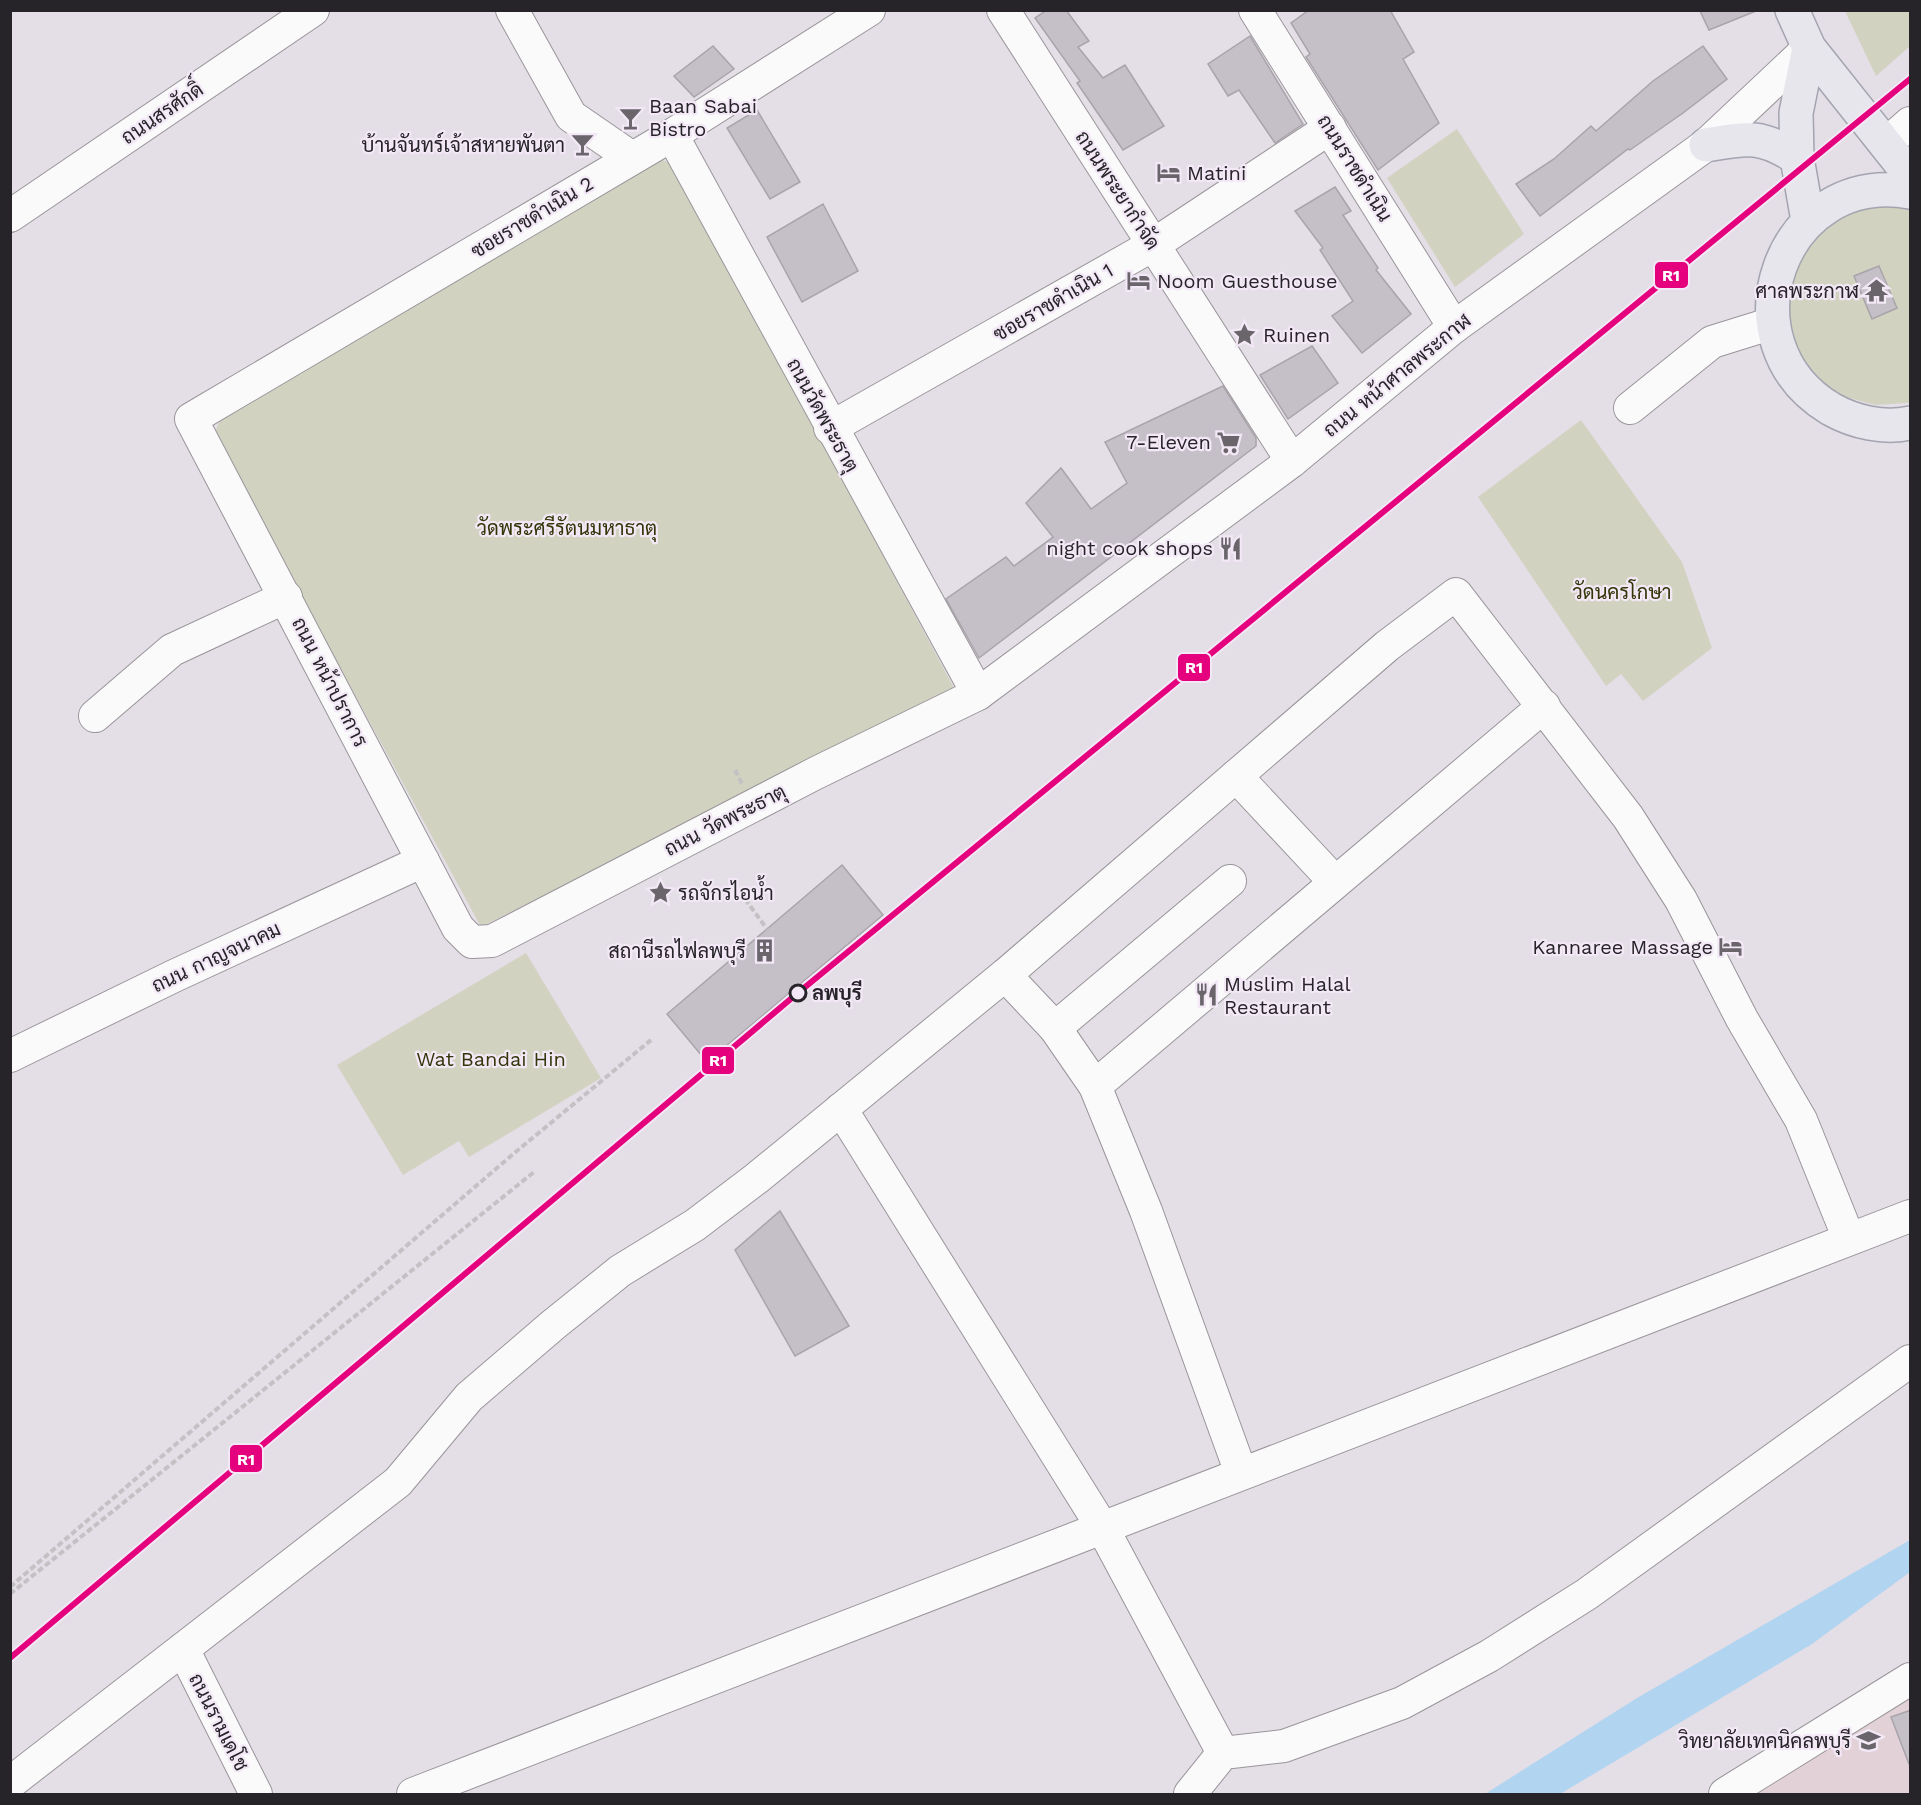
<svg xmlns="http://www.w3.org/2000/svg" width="1921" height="1805" font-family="'Work Sans',Sarabun,sans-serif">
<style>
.commercial{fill:#e2d1d6}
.green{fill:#d2d2c1}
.water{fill:#b1d4f1}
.building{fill:#c5c0c7;stroke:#a8a4aa;stroke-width:1.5}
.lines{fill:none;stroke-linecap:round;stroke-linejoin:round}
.minor-casing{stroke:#99959a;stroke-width:34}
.major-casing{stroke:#a4a4b0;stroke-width:36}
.path{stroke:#c3c1c4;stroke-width:4;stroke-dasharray:6 3;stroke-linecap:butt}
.minor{stroke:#fbfafb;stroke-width:32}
.major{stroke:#e6e6ec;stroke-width:33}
.rail-1-casing{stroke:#f2e8f6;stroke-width:10}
.rail-1{stroke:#e5007d;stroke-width:6}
.stop-dot{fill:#f2e8f6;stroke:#272429;stroke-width:3}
.labels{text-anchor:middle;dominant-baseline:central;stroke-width:4.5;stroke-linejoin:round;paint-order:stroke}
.poi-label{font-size:20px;fill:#272429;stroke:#f2e8f6;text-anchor:end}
.street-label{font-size:20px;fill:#272429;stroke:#f2e8f6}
.park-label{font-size:20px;fill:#323608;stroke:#f2e8f6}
.stop-label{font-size:20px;font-weight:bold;fill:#272429;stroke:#f2e8f6;text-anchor:start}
.line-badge{stroke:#f2e8f6;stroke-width:2}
.badge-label{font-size:16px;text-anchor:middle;font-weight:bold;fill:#fff}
</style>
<rect width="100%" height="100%" fill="#e4dee6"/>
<!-- commercial -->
<path class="commercial" d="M1910,1688V1794H1743Z"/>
<!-- green -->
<g class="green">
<path d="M1845,11H1910V46L1876,76Z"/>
<path d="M1457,129L1524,234L1455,287L1387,178Z"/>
<path d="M657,158L673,164L954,688L481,927L214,435L220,420Z"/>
<path d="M1874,202L1910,205V402L1907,403L1875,405L1843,396L1816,378L1796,353L1785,322L1794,258L1813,232Z"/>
<path d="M1581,420L1682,562L1712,648L1643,701L1621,674L1606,686L1478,497Z"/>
<path d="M526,953L601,1078L469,1157L459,1141L403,1175L337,1065Z"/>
</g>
<!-- water -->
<path class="water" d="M1910,1540V1572L1812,1644L1560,1794H1485L1637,1698Z"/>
<!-- building -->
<g class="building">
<path d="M1047,10H1066L1089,41L1078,47L1103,78L1125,65L1164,126L1123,150L1077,83L1080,81L1035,18Z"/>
<path d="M1309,10H1390L1414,52L1403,59L1439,123L1378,170L1306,57L1310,54L1291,23Z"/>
<path d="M1700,11H1756L1709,30Z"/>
<path d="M1250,36L1303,124L1275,143L1239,90L1228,96L1208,64Z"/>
<path d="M713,46L734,69L694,97L674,76Z"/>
<path d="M1703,46L1727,79L1683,113L1630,150L1628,149L1540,216L1516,184L1554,159L1591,126L1596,131L1653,81Z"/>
<path d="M757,110L800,182L770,199L727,128Z"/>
<path d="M1335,187L1351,211L1343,215L1378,268L1376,270L1411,314L1362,353L1332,316L1353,301L1320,250L1323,248L1295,211Z"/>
<path d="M823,204L858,271L802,302L767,237Z"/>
<path d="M1879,266L1897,308L1872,319L1854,276Z"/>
<path d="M1312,346L1338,383L1288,419L1260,375Z"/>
<path d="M1223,386L1256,438V446L979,658L946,599L1006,557L1014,566L1053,537L1026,503L1061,468L1091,509L1127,483L1105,442Z"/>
<path d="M842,865L883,915L707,1062L667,1014Z"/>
<path d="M780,1211L849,1326L795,1356L735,1250Z"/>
<path d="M1911,1710V1763L1909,1764L1891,1717Z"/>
</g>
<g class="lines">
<defs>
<g id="minor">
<path d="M512,10L571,116L632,158"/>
<path d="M869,10L672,135L191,419L458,928L472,942L492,941L816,773L978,694L1292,461L1454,327L1706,145L1809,48"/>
<path d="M1003,10L1292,461"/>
<path d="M1255,10L1454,327"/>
<path d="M672,135L978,694"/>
<path d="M1886,144L1910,123"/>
<path d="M10,216L313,10"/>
<path d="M1630,408L1712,342L1773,323"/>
<path d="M830,428L1153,245L1330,128"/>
<path d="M95,716L172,650L286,597"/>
<path d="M1236,776L1335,882"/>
<path d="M1005,975L1055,1028L1095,1086L1146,1211L1241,1473"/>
<path d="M1055,1028L1230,881"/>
<path d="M10,1056L174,976L423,861"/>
<path d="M1095,1086L1544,706"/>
<path d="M841,1109L1102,1527L1223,1753"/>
<path d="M183,1649L256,1794"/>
<path d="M10,1783L398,1482L469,1397L553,1325L620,1271L695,1225L757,1178L1005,975L1387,646L1456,594L1628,817L1681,900L1742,1019L1801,1120L1849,1239"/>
<path d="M413,1794L1910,1216"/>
<path d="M1190,1794L1223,1753L1284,1746L1402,1703L1489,1656L1587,1594L1910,1361"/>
<path d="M1725,1794L1910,1679"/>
</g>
<g id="major">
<path d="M1792,10L1809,48L1910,175"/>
<path d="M1706,145C1747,138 1761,134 1797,158"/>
<path d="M1910,192C1781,169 1719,342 1831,409C1854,422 1884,429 1910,423"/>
<path d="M1808,221L1797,158L1796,113L1809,48"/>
</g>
</defs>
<!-- minor casing -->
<use href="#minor" class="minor-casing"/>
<!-- major casing -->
<use href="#major" class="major-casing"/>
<!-- path -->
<g class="path">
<path d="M735,770L742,784"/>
<path d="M745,899L767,929"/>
<path d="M10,1587L512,1155L651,1040"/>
<path d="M10,1594L534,1172"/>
</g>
<!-- minor -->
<use href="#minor" class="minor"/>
<!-- major -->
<use href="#major" class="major"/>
<defs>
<path id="rail-1" d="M10,1658L793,997L1910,79"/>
</defs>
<!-- rail-1 casing -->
<use href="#rail-1" class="rail-1-casing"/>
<!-- rail-1 -->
<use href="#rail-1" class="rail-1"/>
</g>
<!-- icons -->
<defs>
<symbol id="bar-bare" viewBox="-9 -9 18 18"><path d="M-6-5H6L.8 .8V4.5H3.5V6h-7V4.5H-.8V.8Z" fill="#69656b" stroke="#f2e8f6" stroke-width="2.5" paint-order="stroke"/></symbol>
<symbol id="hotel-bare" viewBox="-9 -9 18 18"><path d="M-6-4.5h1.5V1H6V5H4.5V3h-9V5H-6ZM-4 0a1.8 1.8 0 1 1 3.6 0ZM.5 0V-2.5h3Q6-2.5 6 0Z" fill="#69656b" stroke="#f2e8f6" stroke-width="2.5" paint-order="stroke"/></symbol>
<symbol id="temple-bare" viewBox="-9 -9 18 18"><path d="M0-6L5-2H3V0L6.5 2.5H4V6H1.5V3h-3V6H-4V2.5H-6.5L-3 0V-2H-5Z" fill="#69656b" stroke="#f2e8f6" stroke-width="2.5" paint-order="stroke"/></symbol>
<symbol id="sight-bare" viewBox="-9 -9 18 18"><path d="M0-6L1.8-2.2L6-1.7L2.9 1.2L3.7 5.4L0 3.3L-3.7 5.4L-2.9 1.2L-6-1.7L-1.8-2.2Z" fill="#69656b" stroke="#f2e8f6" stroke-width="2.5" paint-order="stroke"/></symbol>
<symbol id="supermarket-bare" viewBox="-9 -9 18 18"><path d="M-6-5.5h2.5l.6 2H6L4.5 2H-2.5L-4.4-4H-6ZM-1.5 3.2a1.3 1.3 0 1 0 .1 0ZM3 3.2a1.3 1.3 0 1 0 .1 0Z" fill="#69656b" stroke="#f2e8f6" stroke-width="2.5" paint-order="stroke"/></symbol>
<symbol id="restaurant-bare" viewBox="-9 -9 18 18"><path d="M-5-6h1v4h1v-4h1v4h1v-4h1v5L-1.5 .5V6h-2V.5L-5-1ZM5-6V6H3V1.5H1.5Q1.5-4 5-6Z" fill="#69656b" stroke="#f2e8f6" stroke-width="2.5" paint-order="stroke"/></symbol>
<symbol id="building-bare" viewBox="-9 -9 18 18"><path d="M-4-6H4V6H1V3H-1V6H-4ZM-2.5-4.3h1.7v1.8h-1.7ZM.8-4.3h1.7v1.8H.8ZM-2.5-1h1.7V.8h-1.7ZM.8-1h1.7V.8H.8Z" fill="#69656b" stroke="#f2e8f6" stroke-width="2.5" paint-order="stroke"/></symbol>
<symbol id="university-bare" viewBox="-9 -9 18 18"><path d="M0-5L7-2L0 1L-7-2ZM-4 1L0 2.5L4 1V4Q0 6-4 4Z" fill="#69656b" stroke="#f2e8f6" stroke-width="2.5" paint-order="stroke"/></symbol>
</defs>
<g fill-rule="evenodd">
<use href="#bar-bare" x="614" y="102" width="33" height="33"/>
<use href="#bar-bare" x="566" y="128" width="33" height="33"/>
<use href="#hotel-bare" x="1152" y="156" width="33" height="33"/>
<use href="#hotel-bare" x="1122" y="264" width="33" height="33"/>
<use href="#temple-bare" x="1860" y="274" width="33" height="33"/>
<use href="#sight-bare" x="1228" y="318" width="33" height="33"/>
<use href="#supermarket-bare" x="1212" y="426" width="33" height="33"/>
<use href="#restaurant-bare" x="1214" y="532" width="33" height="33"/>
<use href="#sight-bare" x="644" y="876" width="33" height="33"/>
<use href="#hotel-bare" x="1714" y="930" width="33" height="33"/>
<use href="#building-bare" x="748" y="934" width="33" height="33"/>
<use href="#restaurant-bare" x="1190" y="978" width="33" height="33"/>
<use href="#university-bare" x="1852" y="1724" width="33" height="33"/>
</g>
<!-- markers -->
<circle class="stop-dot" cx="798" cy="993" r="8"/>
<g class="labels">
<!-- poi labels -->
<g class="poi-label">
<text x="649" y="106" text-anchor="start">Baan Sabai<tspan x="649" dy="23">Bistro</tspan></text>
<text x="565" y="145">บ้านจันทร์เจ้าสหายพันตา</text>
<text x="1187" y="173" text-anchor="start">Matini</text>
<text x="1157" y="281" text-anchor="start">Noom Guesthouse</text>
<text x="1859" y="291">ศาลพระกาฬ</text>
<text x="1263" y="335" text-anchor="start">Ruinen</text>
<text x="1211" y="442">7-Eleven</text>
<text x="1213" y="548">night cook shops</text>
<text x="678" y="893" text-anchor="start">รถจักรไอน้ำ</text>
<text x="1713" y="947">Kannaree Massage</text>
<text x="746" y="951">สถานีรถไฟลพบุรี</text>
<text x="1224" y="984" text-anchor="start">Muslim Halal<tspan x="1224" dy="23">Restaurant</tspan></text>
<text x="1851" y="1741">วิทยาลัยเทคนิคลพบุรี</text>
</g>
<!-- street labels -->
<g class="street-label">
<text transform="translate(162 113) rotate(-34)">ถนนสรศักดิ์</text>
<text transform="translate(1355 168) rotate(58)">ถนนราชดำเนิน</text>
<text transform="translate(1118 190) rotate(57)">ถนนพระยากำจัด</text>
<text transform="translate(532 217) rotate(-31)">ซอยราชดำเนิน 2</text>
<text transform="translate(1053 302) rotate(-30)">ซอยราชดำเนิน 1</text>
<text transform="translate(1397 375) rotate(-39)">ถนน หน้าศาลพระกาฬ</text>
<text transform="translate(823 415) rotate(61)">ถนนวัดพระธาตุ</text>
<text transform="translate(330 682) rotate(63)">ถนน หน้าปราการ</text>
<text transform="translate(725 820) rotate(-27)">ถนน วัดพระธาตุ</text>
<text transform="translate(216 957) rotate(-25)">ถนน กาญจนาคม</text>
<text transform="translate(219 1722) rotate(63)">ถนนรามเดโช</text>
</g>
<!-- park labels -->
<g class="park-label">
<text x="567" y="528">วัดพระศรีรัตนมหาธาตุ</text>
<text x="1622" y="592">วัดนครโกษา</text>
<text x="491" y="1059">Wat Bandai Hin</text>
</g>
<!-- stop labels -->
<g class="stop-label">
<text x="812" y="993">ลพบุรี</text>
</g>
</g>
<g class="line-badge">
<rect x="1654" y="261" width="35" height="28" rx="6" fill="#e5007d"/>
<rect x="1177" y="653" width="34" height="29" rx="6" fill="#e5007d"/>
<rect x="701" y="1046" width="34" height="29" rx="6" fill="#e5007d"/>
<rect x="229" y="1444" width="34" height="29" rx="6" fill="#e5007d"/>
</g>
<g class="badge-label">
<text x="1671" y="281">R1</text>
<text x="1194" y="673">R1</text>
<text x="718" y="1066">R1</text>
<text x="246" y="1465">R1</text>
</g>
<!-- border -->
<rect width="1921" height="1805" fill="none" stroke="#272429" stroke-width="24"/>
</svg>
